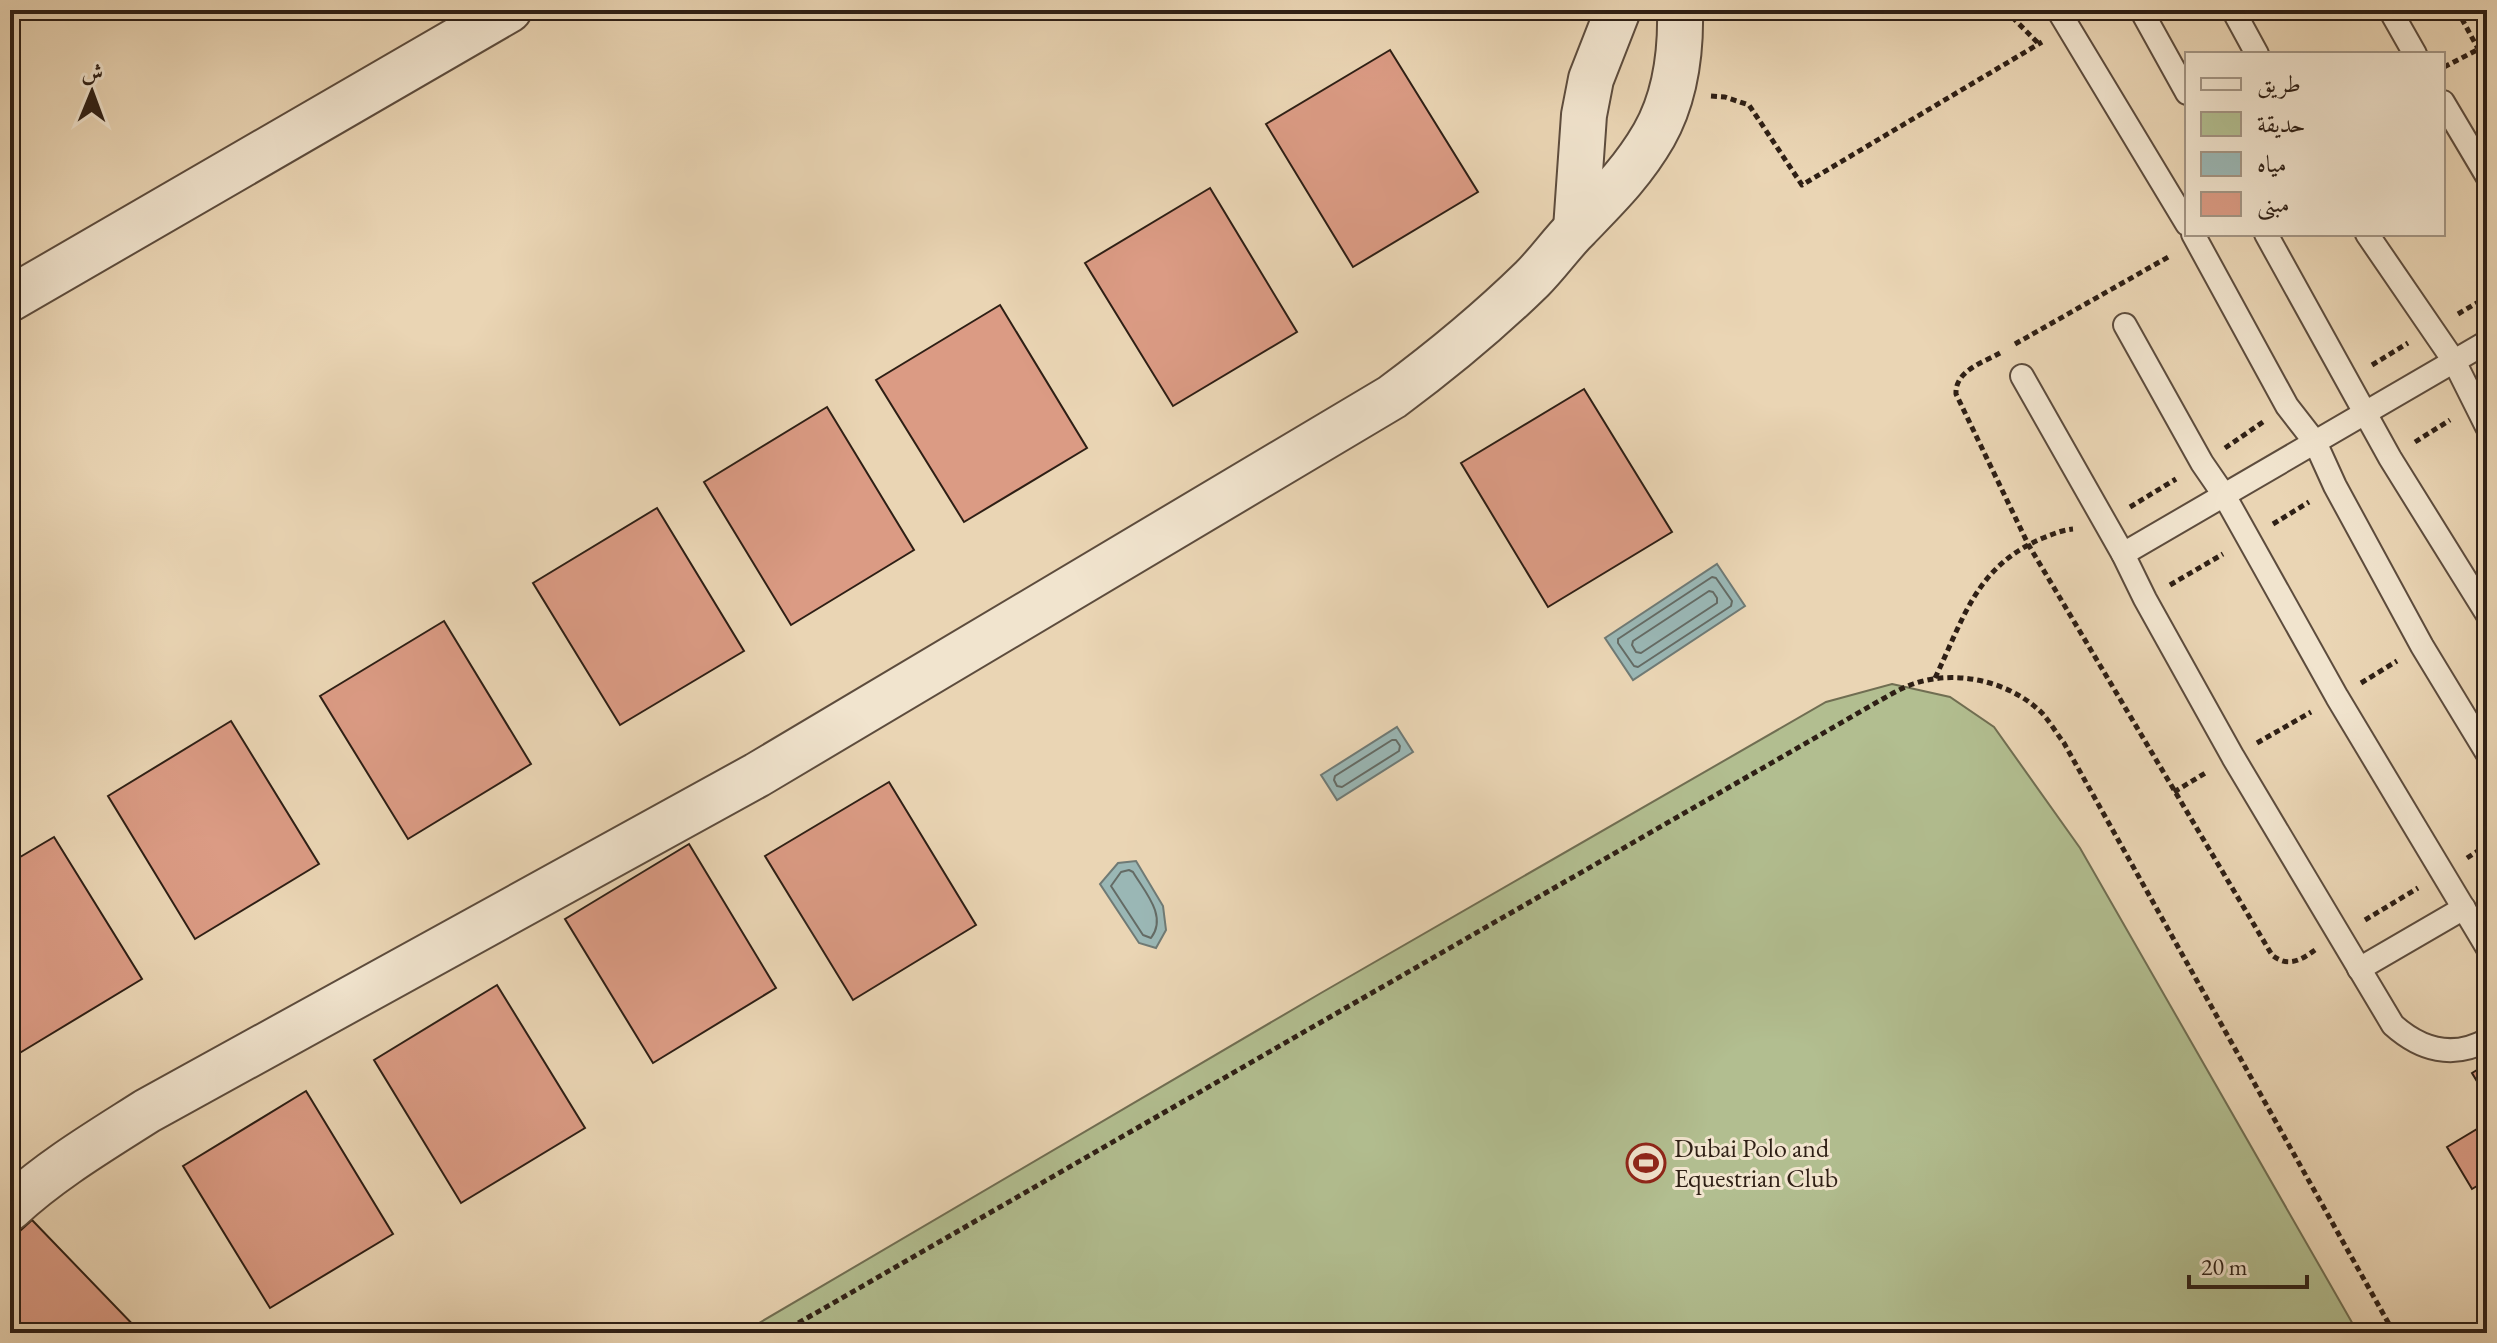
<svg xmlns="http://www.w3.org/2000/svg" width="2497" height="1343" font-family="'EB Garamond',Amiri,serif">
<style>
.green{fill:#b2be90;stroke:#706e52;stroke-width:2}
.water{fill:#9ab7b5;stroke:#6f7a75;stroke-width:2}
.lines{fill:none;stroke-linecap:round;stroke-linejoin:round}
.shore{stroke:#646b65;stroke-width:2}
.building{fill:#db9b84;stroke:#2e1f15;stroke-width:2}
.lane-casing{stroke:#5d4c3d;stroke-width:26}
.street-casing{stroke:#5d4c3d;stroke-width:48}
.path{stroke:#2e1f15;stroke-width:5;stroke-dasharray:6 4;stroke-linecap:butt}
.lane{stroke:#f1e4ce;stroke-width:22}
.street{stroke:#f1e4ce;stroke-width:44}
.labels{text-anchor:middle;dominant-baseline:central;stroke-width:6;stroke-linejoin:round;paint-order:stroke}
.poi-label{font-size:26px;fill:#2e1f15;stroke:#f1e4ce;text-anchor:start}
</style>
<rect width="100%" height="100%" fill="#ead5b4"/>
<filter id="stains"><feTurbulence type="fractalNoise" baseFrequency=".0025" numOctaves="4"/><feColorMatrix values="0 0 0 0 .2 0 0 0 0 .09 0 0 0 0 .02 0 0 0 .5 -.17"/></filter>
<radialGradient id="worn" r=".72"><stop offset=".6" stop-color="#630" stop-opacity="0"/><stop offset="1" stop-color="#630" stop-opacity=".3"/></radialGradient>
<!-- green -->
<path class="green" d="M1892,684L1950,697L1994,727L2080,848L2358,1333H742L1321,993L1826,702Z"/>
<!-- water -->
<g class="water">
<path d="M1717,564L1745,606L1633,680L1605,638Z"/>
<path d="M1397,727L1413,752L1337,800L1321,775Z"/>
<path d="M1136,861L1163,906L1166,930L1156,948L1139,943L1100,884L1118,863Z"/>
</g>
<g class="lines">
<!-- shore -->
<g class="shore">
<path d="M1712,577L1716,578L1732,601L1731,606L1638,667L1634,666L1618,643V639Z"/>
<path d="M1709,591L1713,592L1717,598V603L1641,653L1636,652L1632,645L1633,641Z"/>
<path d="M1392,740H1396L1400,746L1399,751L1342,787L1337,786L1334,780L1335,776Z"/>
<path d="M1129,870L1133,872C1144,891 1168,916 1151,938L1143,935L1111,886L1121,872Z"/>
</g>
</g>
<!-- building -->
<g class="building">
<path d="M1390,50L1478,192L1353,267L1266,124Z"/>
<path d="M1210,188L1297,332L1173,406L1085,263Z"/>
<path d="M1000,305L1087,448L964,522L876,380Z"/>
<path d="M1584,389L1672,532L1548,607L1461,463Z"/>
<path d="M827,407L914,550L791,625L704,482Z"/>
<path d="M657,508L744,651L620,725L533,583Z"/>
<path d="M444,621L531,764L408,839L320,696Z"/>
<path d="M231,721L319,864L195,939L108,796Z"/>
<path d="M889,782L976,925L853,1000L765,856Z"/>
<path d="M54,837L142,979L18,1054L10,1041V863Z"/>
<path d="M689,844L776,988L653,1063L565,919Z"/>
<path d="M497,985L585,1128L461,1203L374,1060Z"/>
<path d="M2487,1064V1098L2472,1073Z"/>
<path d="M306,1091L393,1234L270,1308L183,1166Z"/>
<path d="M2487,1123V1180L2472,1189L2447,1147Z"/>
<path d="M32,1220L141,1333H10V1240Z"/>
</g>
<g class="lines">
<defs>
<g id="lane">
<path d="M2058,10L2187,224"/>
<path d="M2141,10L2187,93"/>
<path d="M2233,10L2257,54"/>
<path d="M2390,10L2415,54"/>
<path d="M2443,102L2487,176"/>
<path d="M2193,234L2287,406L2315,442L2335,486L2422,646L2487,753"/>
<path d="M2266,234L2390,458L2487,614"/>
<path d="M2367,234L2454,361L2487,427"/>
<path d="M2125,325L2202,463L2224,495L2337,697L2487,947"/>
<path d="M2022,376L2123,554L2145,599L2233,757L2393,1025C2421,1050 2453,1059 2487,1040"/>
<path d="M2123,554L2487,342"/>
<path d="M2359,969L2464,908"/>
</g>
<g id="street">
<path d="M1576,229L1584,115L1591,79L1618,10"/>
<path d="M10,299L509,10"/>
<path d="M10,1208C51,1170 100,1141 147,1111L757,775L1392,397C1442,360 1488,322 1532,279C1548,263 1561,244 1577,228C1607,197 1632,173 1654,135C1675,98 1681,51 1680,10"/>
</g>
</defs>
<!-- lane casing -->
<use href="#lane" class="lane-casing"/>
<!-- street casing -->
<use href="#street" class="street-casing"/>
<!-- path -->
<g class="path">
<path d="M2005,10L2039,44"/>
<path d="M2457,10L2487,65"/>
<path d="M2444,67L2479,49"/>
<path d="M1711,96L1725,97L1749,105L1802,185L2042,42"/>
<path d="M2458,314L2487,297"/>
<path d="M2015,344L2170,256"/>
<path d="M2000,353C1982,363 1955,371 1956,394L2028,544L2272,955C2288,968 2301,960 2315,950"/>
<path d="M2372,365L2408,343"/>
<path d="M2415,442L2450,420"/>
<path d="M2225,448L2263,422"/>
<path d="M2130,507L2176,479"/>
<path d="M2273,524L2309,502"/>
<path d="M2170,585L2223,554"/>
<path d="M1935,678C1964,618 1976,566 2043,538C2053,534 2062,530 2073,529"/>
<path d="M2361,683L2397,661"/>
<path d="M2257,743L2311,712"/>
<path d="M2174,792L2207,772"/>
<path d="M2467,858L2487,845"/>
<path d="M2365,920L2418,888"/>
<path d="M781,1333L1879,701C1890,695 1901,688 1913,684C1955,669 2010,681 2042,713C2050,722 2057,734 2064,743L2394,1333"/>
</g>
<!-- lane -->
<use href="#lane" class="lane"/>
<!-- street -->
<use href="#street" class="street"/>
</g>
<!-- icons -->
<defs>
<symbol id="stadium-ring" viewBox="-11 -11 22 22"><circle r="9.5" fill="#f1e4ce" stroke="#8f2418" stroke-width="1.5"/><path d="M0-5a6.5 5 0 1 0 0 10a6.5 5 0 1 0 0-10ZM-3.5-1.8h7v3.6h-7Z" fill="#8f2418"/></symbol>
</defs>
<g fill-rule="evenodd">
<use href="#stadium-ring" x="1624" y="1141" width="44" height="44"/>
</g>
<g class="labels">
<!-- poi labels -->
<g class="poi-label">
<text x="1674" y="1148">Dubai Polo and<tspan x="1674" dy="30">Equestrian Club</tspan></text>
</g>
</g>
<!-- margin -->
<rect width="2497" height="1343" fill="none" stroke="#ead5b4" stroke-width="40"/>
<rect x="12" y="12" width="2473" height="1319" fill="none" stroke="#2e1f15" stroke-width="4"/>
<rect x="20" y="20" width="2457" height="1303" fill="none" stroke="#2e1f15" stroke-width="2"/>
<!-- legend -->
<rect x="2185" y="52" width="260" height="184" fill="#f1e4ce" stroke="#a39584" stroke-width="2"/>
<rect x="2201" y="78" width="40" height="12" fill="#f1e4ce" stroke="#a39584" stroke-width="2"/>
<text x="2257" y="92" font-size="24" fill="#2e1f15">طريق</text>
<rect x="2201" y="112" width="40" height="24" fill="#b2be90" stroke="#a39584" stroke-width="2"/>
<text x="2257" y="132" font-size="24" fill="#2e1f15">حديقة</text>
<rect x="2201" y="152" width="40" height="24" fill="#9ab7b5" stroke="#a39584" stroke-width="2"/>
<text x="2257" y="172" font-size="24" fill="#2e1f15">مياه</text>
<rect x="2201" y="192" width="40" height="24" fill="#db9b84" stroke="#a39584" stroke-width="2"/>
<text x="2257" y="212" font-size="24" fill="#2e1f15">مبنى</text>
<!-- north arrow -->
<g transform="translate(92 92) rotate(1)" stroke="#f1e4ce" stroke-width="6" paint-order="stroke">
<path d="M0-6L14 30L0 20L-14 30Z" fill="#2e1f15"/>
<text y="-12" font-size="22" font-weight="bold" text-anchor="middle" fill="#2e1f15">ش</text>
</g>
<!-- scale -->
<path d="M2189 1275v12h118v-12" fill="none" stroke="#2e1f15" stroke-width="4"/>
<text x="2201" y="1275" font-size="24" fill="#2e1f15" stroke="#f1e4ce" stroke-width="6" paint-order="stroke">20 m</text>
<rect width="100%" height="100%" filter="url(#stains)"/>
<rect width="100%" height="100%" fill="url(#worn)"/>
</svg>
